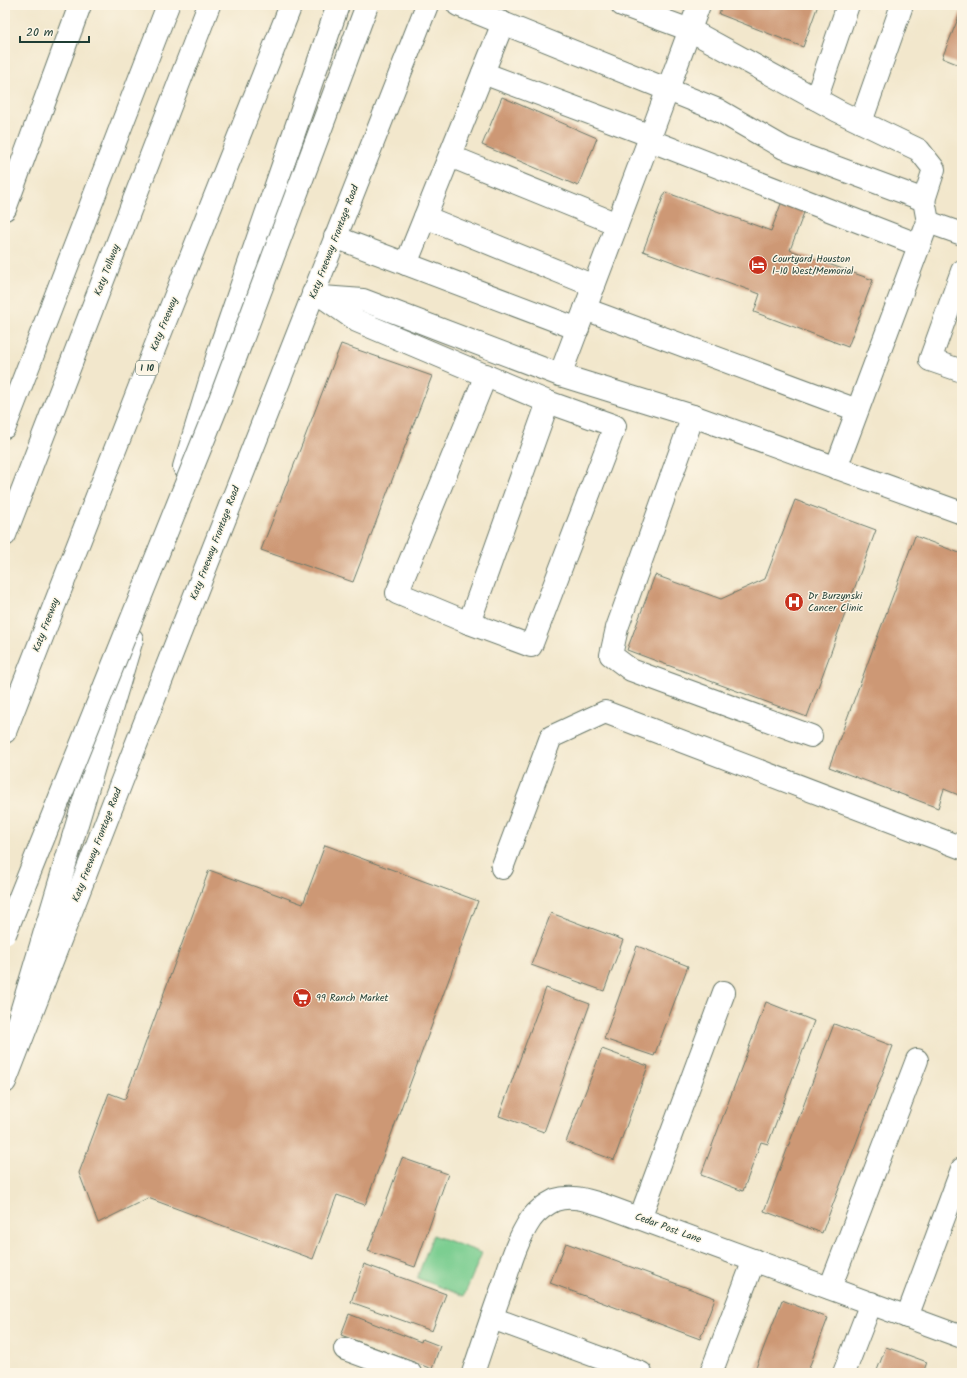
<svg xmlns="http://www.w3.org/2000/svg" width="967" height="1378" font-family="Kalam,sans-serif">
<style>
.green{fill:#7cce91;stroke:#4e8662}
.building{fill:#cd9875}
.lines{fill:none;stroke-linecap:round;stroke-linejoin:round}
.minor-casing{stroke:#697869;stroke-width:24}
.major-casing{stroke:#697869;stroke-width:24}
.highway-casing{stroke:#697869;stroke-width:24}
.minor{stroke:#fff;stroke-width:22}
.major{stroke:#fff;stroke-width:22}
.highway{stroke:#fff;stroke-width:22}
.highway-bridge-casing{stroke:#697869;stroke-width:24;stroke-linecap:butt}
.highway-bridge{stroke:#fff;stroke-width:22}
.labels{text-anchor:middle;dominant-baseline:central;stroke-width:3;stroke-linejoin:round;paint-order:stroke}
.shield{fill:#fcf5e5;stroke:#617469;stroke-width:1}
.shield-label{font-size:9px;font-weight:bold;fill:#1f3d34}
.street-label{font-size:10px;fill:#1f3d34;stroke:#fcf5e5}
.poi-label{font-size:10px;fill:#1f3d34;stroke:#fcf5e5;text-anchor:start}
</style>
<rect width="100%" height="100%" fill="#fcf5e5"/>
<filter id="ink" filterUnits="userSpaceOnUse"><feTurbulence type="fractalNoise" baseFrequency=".025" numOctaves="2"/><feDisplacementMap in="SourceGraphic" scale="8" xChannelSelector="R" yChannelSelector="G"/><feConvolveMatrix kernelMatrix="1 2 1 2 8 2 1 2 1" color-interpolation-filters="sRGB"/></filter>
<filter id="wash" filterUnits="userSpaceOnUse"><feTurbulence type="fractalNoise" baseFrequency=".012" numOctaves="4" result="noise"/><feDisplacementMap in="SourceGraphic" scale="16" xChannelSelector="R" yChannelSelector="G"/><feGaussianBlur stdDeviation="0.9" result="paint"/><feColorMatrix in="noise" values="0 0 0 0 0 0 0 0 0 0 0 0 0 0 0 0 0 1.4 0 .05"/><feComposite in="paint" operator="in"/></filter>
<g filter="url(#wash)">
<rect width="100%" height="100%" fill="#f2e7cc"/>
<!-- green -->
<path class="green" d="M433,1235L482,1253L464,1296L417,1278Z"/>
<g id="blocks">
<!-- building -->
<g class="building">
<path d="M722,5H818L803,47L719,14Z"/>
<path d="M962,9V66L942,58Z"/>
<path d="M502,97L597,138L578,186L482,145Z"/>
<path d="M665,192L771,231L782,201L805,210L790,250L873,280L848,347L754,312L760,294L643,251Z"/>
<path d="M341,344L432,376L353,582L261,550Z"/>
<path d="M795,500L876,530L807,717L627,650L655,575L721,599L765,579Z"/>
<path d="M915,536L962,554V792L961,796L944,789L938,808L829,767Z"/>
<path d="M325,845L478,901L365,1205L337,1195L313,1259L148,1198L98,1223L79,1173L109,1093L125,1099L209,870L303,904Z"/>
<path d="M551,913L623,940L604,991L531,965Z"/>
<path d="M637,946L688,966L654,1056L604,1039Z"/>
<path d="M546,988L590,1004L544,1132L499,1116Z"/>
<path d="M766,1002L814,1021L768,1144L761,1142L743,1191L701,1175Z"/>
<path d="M834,1024L893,1046L822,1233L764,1211Z"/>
<path d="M602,1049L648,1066L614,1160L566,1142Z"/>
<path d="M402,1158L448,1174L415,1267L368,1251Z"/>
<path d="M566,1243L715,1298L700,1339L550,1283Z"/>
<path d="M364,1264L446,1294L432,1331L351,1302Z"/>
<path d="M782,1300L828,1318L807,1373H754Z"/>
<path d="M349,1314L421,1342L422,1339L440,1346L432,1369L341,1335Z"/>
<path d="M886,1347L927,1362L923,1373H876Z"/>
</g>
</g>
</g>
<g filter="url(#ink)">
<use href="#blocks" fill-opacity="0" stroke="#697869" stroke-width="1"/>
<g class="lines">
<defs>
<g id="minor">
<path d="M458,5L718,110L784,148L924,200L934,169L919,150L838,111L690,30L622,5"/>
<path d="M483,73L651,136"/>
<path d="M816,99L848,5"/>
<path d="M861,122L902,5"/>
<path d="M649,140L919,245"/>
<path d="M450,156L617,224"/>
<path d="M425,217L594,286"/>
<path d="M928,222L962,234"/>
<path d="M335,237L578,329"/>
<path d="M406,264L503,23"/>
<path d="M962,271L930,360L962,371"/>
<path d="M313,293L322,297L363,300L560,375L693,416L962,513"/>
<path d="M323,297L357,321L548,402L469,623"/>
<path d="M585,309L857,410"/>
<path d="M486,375L397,593L469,623L531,646L615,426L548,402"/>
<path d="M560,375L649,140L699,5"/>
<path d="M693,416L617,628L611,655L631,670L811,736"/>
<path d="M836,468L928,222L924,200"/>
<path d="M502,868L551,737L605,712L962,848"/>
<path d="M640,1218L724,992"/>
<path d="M830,1288L917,1060"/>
<path d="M907,1317L962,1169"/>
<path d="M492,1318L641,1373"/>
<path d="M345,1349L410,1373"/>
<path d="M473,1373C483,1343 493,1313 504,1283C511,1261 518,1238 531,1219C537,1211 547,1204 555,1200C573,1194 590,1201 606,1206L962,1337"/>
<path d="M711,1373L754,1260"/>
<path d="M844,1373L871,1303"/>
</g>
<path id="major" d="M5,1082L123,778L427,5"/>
<g id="highway">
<path d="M5,209L80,5"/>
<path d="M5,427L168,5"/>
<path d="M184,467L220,348L338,5"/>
<path d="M5,535L209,5"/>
<path d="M5,732L157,342L291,5"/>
<path d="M5,1066L132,639"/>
</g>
</defs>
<!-- minor casing -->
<use href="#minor" class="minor-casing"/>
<!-- major casing -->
<use href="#major" class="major-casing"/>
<!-- highway casing -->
<use href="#highway" class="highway-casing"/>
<!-- minor -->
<use href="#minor" class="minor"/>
<!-- major -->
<use href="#major" class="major"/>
<!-- highway -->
<use href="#highway" class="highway"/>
<defs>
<path id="highway-bridge" d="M5,934L220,399L367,5"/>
</defs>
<!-- highway-bridge casing -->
<use href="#highway-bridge" class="highway-bridge-casing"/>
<!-- highway-bridge -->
<use href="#highway-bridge" class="highway-bridge"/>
</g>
</g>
<!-- icons -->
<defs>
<symbol id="hotel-disc" viewBox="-11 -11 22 22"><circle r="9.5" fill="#c8321e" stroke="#fcf5e5"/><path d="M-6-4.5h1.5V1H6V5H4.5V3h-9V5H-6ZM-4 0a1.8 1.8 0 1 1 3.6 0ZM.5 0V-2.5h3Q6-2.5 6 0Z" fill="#fff"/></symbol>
<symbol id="hospital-disc" viewBox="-11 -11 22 22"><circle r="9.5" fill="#c8321e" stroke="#fcf5e5"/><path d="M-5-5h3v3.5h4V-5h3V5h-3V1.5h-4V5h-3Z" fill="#fff"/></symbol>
<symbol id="supermarket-disc" viewBox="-11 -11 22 22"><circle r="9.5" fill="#c8321e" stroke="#fcf5e5"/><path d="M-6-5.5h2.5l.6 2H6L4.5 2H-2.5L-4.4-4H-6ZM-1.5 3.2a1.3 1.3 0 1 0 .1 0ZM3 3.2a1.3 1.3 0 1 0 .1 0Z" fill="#fff"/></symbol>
</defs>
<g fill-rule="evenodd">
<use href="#hotel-disc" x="747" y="254" width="22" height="22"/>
<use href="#hospital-disc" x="783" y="591" width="22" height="22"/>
<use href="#supermarket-disc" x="291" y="987" width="22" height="22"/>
</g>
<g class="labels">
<!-- shield labels -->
<rect class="shield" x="136" y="361" width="22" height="14" rx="3"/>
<g class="shield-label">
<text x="147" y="368">I 10</text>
</g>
<!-- street labels -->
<g class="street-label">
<text transform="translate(334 242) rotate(-69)">Katy Freeway Frontage Road</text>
<text transform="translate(107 270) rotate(-69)">Katy Tollway</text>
<text transform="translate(164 324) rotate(-68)">Katy Freeway</text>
<text transform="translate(215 543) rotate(-69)">Katy Freeway Frontage Road</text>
<text transform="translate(46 625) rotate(-69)">Katy Freeway</text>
<text transform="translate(97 845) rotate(-69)">Katy Freeway Frontage Road</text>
<text transform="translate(668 1228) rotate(20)">Cedar Post Lane</text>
</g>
<!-- poi labels -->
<g class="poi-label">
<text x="772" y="259">Courtyard Houston<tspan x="772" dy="12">I-10 West/Memorial</tspan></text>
<text x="808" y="596">Dr Burzynski<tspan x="808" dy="12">Cancer Clinic</tspan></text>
<text x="316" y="998">99 Ranch Market</text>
</g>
</g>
<!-- margin -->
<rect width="967" height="1378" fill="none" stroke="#fcf5e5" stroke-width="20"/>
<!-- scale -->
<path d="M20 36v6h69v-6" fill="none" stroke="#1f3d34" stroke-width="2"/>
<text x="26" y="36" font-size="12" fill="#1f3d34" stroke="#fcf5e5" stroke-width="3" paint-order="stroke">20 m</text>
</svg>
